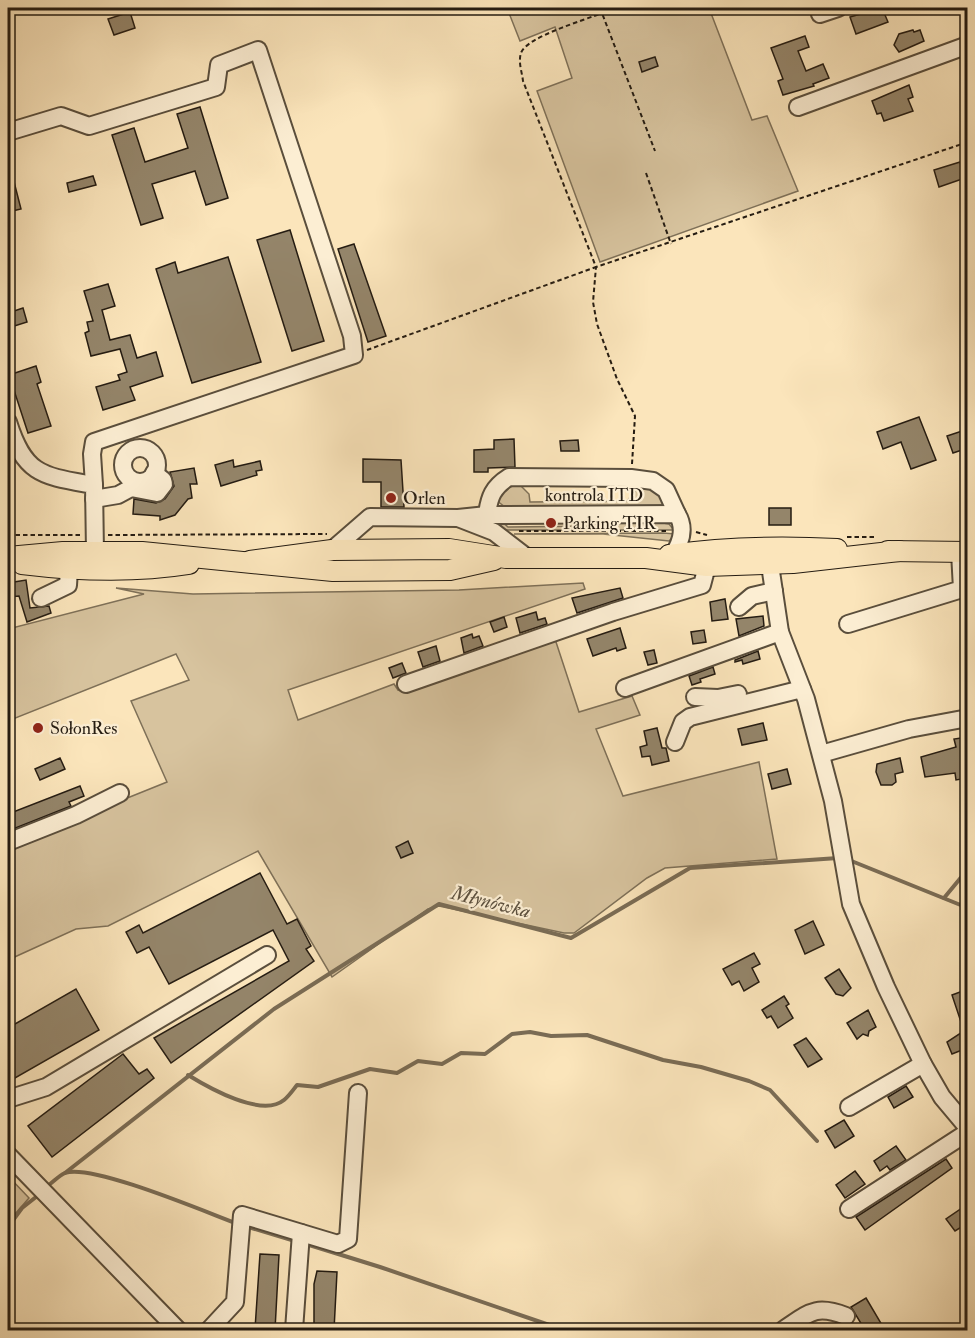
<svg xmlns="http://www.w3.org/2000/svg" width="975" height="1338" font-family="'IM FELL Double Pica',serif">
<style>
.green{fill:#d7c39e;stroke:#7e7058;stroke-width:1.5}
.lines{fill:none;stroke-linecap:round;stroke-linejoin:round}
.stream{stroke:#7a6c55;stroke-width:4}
.building{fill:#94856a;stroke:#251c12;stroke-width:1.5}
.minor-casing{stroke:#5a4e3c;stroke-width:20}
.major-casing{stroke:#251c12;stroke-width:22}
.path{stroke:#251c12;stroke-width:2;stroke-dasharray:4.5 3;stroke-linecap:butt}
.minor{stroke:#fceed3;stroke-width:16}
.major{stroke:#fbe5bb;stroke-width:20}
.poi-dot{fill:#8f2418;stroke:#fceed3;stroke-width:2}
.labels{text-anchor:middle;dominant-baseline:central;stroke-width:4.5;stroke-linejoin:round;paint-order:stroke}
.street-label{font-size:18px;fill:#251c12;stroke:#fceed3}
.poi-label{font-size:18px;fill:#251c12;stroke:#fceed3;text-anchor:start}
.water-label{font-size:20px;font-style:italic;fill:#5d513f;stroke:#fceed3}
</style>
<rect width="100%" height="100%" fill="#fbe5bb"/>
<filter id="stains"><feTurbulence type="fractalNoise" baseFrequency=".00333" numOctaves="4"/><feColorMatrix values="0 0 0 0 .2 0 0 0 0 .09 0 0 0 0 .02 0 0 0 .5 -.17"/></filter>
<radialGradient id="worn" r=".72"><stop offset=".6" stop-color="#630" stop-opacity="0"/><stop offset="1" stop-color="#630" stop-opacity=".3"/></radialGradient>
<!-- green -->
<g class="green">
<path d="M507,8H709L752,120L767,116L798,191L600,262L537,91L572,78L555,27L520,41Z"/>
<path d="M519,484L529,494L530,502L627,501L638,488C652,487 658,491 666,502L658,509L505,507L496,500L507,488Z"/>
<path d="M500,520L508,527L592,526L606,520L657,522L669,524L674,530H501L490,524Z"/>
<path d="M514,534L663,533L676,534L669,541L603,534Z"/>
<path d="M583,583L585,589L288,690L298,720L394,684L398,690L555,639L579,712L632,696L640,715L596,729L623,796L759,762L777,859L665,868L647,878L574,933H564L439,906L428,909L332,977L258,851L108,926L76,929L8,960V846L167,782L131,701L189,680L176,654L8,721V629L144,594L116,588L193,594L459,590Z"/>
<path d="M10,1178L29,1198L8,1222V1210L10,1208L8,1204V1180Z"/>
</g>
<g class="lines">
<!-- stream -->
<g class="stream">
<path d="M849,860L968,908"/>
<path d="M944,898L968,869"/>
<path d="M188,1075C209,1088 262,1118 284,1100C289,1096 293,1090 297,1085L318,1087L370,1069L397,1073L418,1061L442,1064L461,1053L485,1054L512,1034L530,1032L551,1036L587,1035L663,1060L701,1067L749,1081L770,1090L817,1141"/>
<path d="M65,1173L274,1009L439,904L571,938L690,868L838,858"/>
<path d="M50,1184C54,1181 60,1175 65,1173C91,1163 208,1213 238,1224"/>
<path d="M245,1226L295,1241"/>
<path d="M8,1227L22,1208L36,1197"/>
<path d="M306,1244L380,1267L564,1330"/>
</g>
</g>
<!-- building -->
<g class="building">
<path d="M882,8L888,22L856,34L850,17Z"/>
<path d="M130,12L135,28L114,35L108,19Z"/>
<path d="M913,30L914,32L920,30L924,41L899,52L894,45L899,34Z"/>
<path d="M805,36L809,47L798,51L806,71L823,64L829,78L813,84L814,86L783,95L778,81L783,79L771,48Z"/>
<path d="M655,57L658,66L642,72L639,62Z"/>
<path d="M909,85L913,97L908,99L913,111L884,121L881,113L877,114L872,101Z"/>
<path d="M200,107L228,198L206,205L195,171L152,184L163,218L141,225L112,135L134,128L145,162L188,148L177,114Z"/>
<path d="M960,162L965,178L939,187L934,170Z"/>
<path d="M8,170H11L21,209L8,212Z"/>
<path d="M93,176L96,185L69,192L67,183Z"/>
<path d="M290,230L324,341L292,351L257,240Z"/>
<path d="M354,244L386,336L368,342L338,249Z"/>
<path d="M228,257L261,362L192,383L156,269L175,262L178,273Z"/>
<path d="M108,284L115,306L102,310L110,340L130,335L137,358L156,352L163,376L130,387L135,400L103,410L96,387L120,380L118,375L127,372L120,349L91,356L85,333L89,331L87,322L93,321L84,291Z"/>
<path d="M23,308L27,322L8,328V313Z"/>
<path d="M36,366L41,382L37,384L51,426L28,433L9,375Z"/>
<path d="M919,417L936,460L911,469L901,442L883,449L877,432Z"/>
<path d="M968,429V448L953,453L947,436Z"/>
<path d="M514,439L515,467L488,468V472H474V450L494,449V440Z"/>
<path d="M578,440L579,451H561L560,441Z"/>
<path d="M363,459L401,460L404,507H381V482H363Z"/>
<path d="M233,460L234,467L260,461L262,470L256,471L257,475L221,486L215,465Z"/>
<path d="M194,468L197,484H190L192,498L188,499L175,515L160,520V516L133,514L134,499L156,503L165,499L174,486L170,472Z"/>
<rect x="769" y="508" width="22" height="17"/>
<path d="M26,580L30,608L49,606L51,613L27,622L19,596L8,597V583Z"/>
<path d="M620,588L623,598L577,613L572,598Z"/>
<path d="M725,599L728,619L712,621L710,602Z"/>
<path d="M536,612L538,620L545,618L547,624L520,633L516,618Z"/>
<path d="M763,616L764,626L739,636L736,619Z"/>
<path d="M504,617L507,627L494,632L490,622Z"/>
<path d="M620,628L626,648L617,651L616,648L593,656L587,639Z"/>
<path d="M704,630L706,642L693,644L691,632Z"/>
<path d="M472,634L473,638L479,636L483,646L464,653L461,638Z"/>
<path d="M436,646L440,661L423,667L418,652Z"/>
<path d="M654,650L657,663L648,665L644,652Z"/>
<path d="M758,651L760,659L743,664L742,660L735,662V660Z"/>
<path d="M402,663L406,673L393,678L389,668Z"/>
<path d="M713,667L715,674L700,679L701,682L692,685L689,676Z"/>
<path d="M763,723L767,740L742,745L738,729Z"/>
<path d="M657,728L662,748H666L669,761L652,765L650,756L642,757L640,747L647,745L644,731Z"/>
<path d="M968,737L965,755L968,778L956,780L955,773L925,777L921,757L956,747L954,739Z"/>
<path d="M60,758L65,769L40,780L35,769Z"/>
<path d="M900,758L903,772L895,774L896,782L892,785H881L876,772L877,764Z"/>
<path d="M787,769L791,784L772,789L768,774Z"/>
<path d="M80,786L84,796L69,802L71,806L8,831V814Z"/>
<path d="M408,841L413,853L401,858L396,847Z"/>
<path d="M260,873L287,924L297,919L311,946L306,949L314,961L171,1063L154,1038L289,961L273,930L169,984L149,947L137,953L126,932L139,925L143,933Z"/>
<path d="M813,921L824,945L805,954L795,930Z"/>
<path d="M754,953L760,964L752,968L759,982L744,991L739,981L732,985L723,969Z"/>
<path d="M839,969L851,988L843,996L836,994L825,978Z"/>
<path d="M76,989L99,1030L8,1082V1028Z"/>
<path d="M968,989V1062H967L962,1050L952,1054L947,1042L964,1031L952,995Z"/>
<path d="M784,996L789,1004L786,1006L793,1018L778,1028L771,1016L767,1018L762,1010Z"/>
<path d="M868,1010L876,1027L869,1031L868,1036L863,1034L857,1039L847,1023Z"/>
<path d="M806,1038L822,1059L808,1067L794,1045Z"/>
<path d="M123,1054L139,1074L147,1069L154,1078L52,1157L28,1126Z"/>
<path d="M906,1086L913,1097L894,1108L888,1097Z"/>
<path d="M844,1120L854,1136L835,1148L825,1131Z"/>
<path d="M896,1146L906,1160L890,1170L887,1166L880,1171L874,1161Z"/>
<path d="M946,1159L952,1168L865,1230L856,1217Z"/>
<path d="M855,1171L865,1184L845,1198L836,1185Z"/>
<path d="M968,1204V1223L955,1231L946,1219Z"/>
<path d="M260,1254L279,1255L275,1330L255,1329Z"/>
<path d="M317,1271L337,1272L334,1330H314V1284Z"/>
<path d="M866,1298L882,1325L874,1330H865L851,1307Z"/>
</g>
<g class="lines">
<defs>
<g id="minor">
<path d="M820,14L838,8"/>
<path d="M798,107L968,45"/>
<path d="M8,132L61,116L89,126L216,87L219,65L258,50L352,336L354,355L94,442L92,454L94,485"/>
<path d="M8,422C25,476 43,476 94,485L95,552L103,562"/>
<circle cx="140" cy="465" r="17"/>
<path d="M94,499L118,495L131,488L157,493L164,484L163,480L154,473"/>
<path d="M487,515C489,497 493,487 509,477L631,478L653,481L666,490L677,514"/>
<path d="M458,518L487,515L677,514C687,530 680,546 669,561"/>
<path d="M332,550L370,517L458,518L494,532L529,559"/>
<path d="M770,565L780,632L806,699L833,801L851,904L886,987L923,1064L942,1097L968,1128"/>
<path d="M41,598L68,585L69,570"/>
<path d="M739,607L752,596L774,591"/>
<path d="M848,624L962,589L960,552"/>
<path d="M406,684L613,612L702,585L707,566"/>
<path d="M625,688L780,632"/>
<path d="M695,697L718,698L738,694"/>
<path d="M675,742L683,722L690,717L802,689"/>
<path d="M821,754L909,729L968,718"/>
<path d="M8,842L76,815L120,793"/>
<path d="M8,1099L46,1087L267,955"/>
<path d="M849,1107L923,1064"/>
<path d="M8,1155L178,1330"/>
<path d="M849,1209L968,1132"/>
<path d="M209,1330L235,1302L242,1215L338,1244L348,1239L358,1093"/>
<path d="M294,1330L301,1233"/>
<path d="M783,1330C809,1313 815,1304 846,1316"/>
</g>
<g id="major">
<path d="M888,551L968,552"/>
<path d="M669,555C726,547 781,546 837,549"/>
<path d="M8,557L63,552H142L333,571L450,570L494,560"/>
<path d="M250,561L332,550L449,549L506,558H646L707,566L793,563L899,551"/>
<path d="M22,564C79,571 133,573 189,564"/>
</g>
</defs>
<!-- minor casing -->
<use href="#minor" class="minor-casing"/>
<!-- major casing -->
<use href="#major" class="major-casing"/>
<!-- path -->
<g class="path">
<path d="M600,8L655,151"/>
<path d="M646,173L671,244"/>
<path d="M367,350L596,267L523,81C522,72 518,62 521,53C526,37 585,20 602,13"/>
<path d="M632,464L635,416L617,379L597,324L593,302L596,267L968,142"/>
<path d="M519,531H669"/>
<path d="M696,532L707,535"/>
<path d="M8,535H81"/>
<path d="M108,535L327,534"/>
<path d="M847,537H875"/>
</g>
<!-- minor -->
<use href="#minor" class="minor"/>
<!-- major -->
<use href="#major" class="major"/>
</g>
<!-- markers -->
<g class="poi-dot">
<circle cx="391" cy="498" r="6"/>
<circle cx="551" cy="523" r="6"/>
<circle cx="38" cy="728" r="6"/>
</g>
<g class="labels">
<!-- street labels -->
<g class="street-label">
<text x="594" y="495">kontrola ITD</text>
</g>
<!-- poi labels -->
<g class="poi-label">
<text x="403" y="498">Orlen</text>
<text x="563" y="523">Parking TIR</text>
<text x="50" y="728">SołonRes</text>
</g>
<!-- water labels -->
<g class="water-label">
<text transform="translate(491 902) rotate(14)">Młynówka</text>
</g>
</g>
<!-- margin -->
<rect width="975" height="1338" fill="none" stroke="#fbe5bb" stroke-width="30"/>
<rect x="9" y="9" width="957" height="1320" fill="none" stroke="#251c12" stroke-width="3"/>
<rect x="15" y="15" width="945" height="1308" fill="none" stroke="#251c12" stroke-width="1.5"/>
<rect width="100%" height="100%" filter="url(#stains)"/>
<rect width="100%" height="100%" fill="url(#worn)"/>
</svg>
